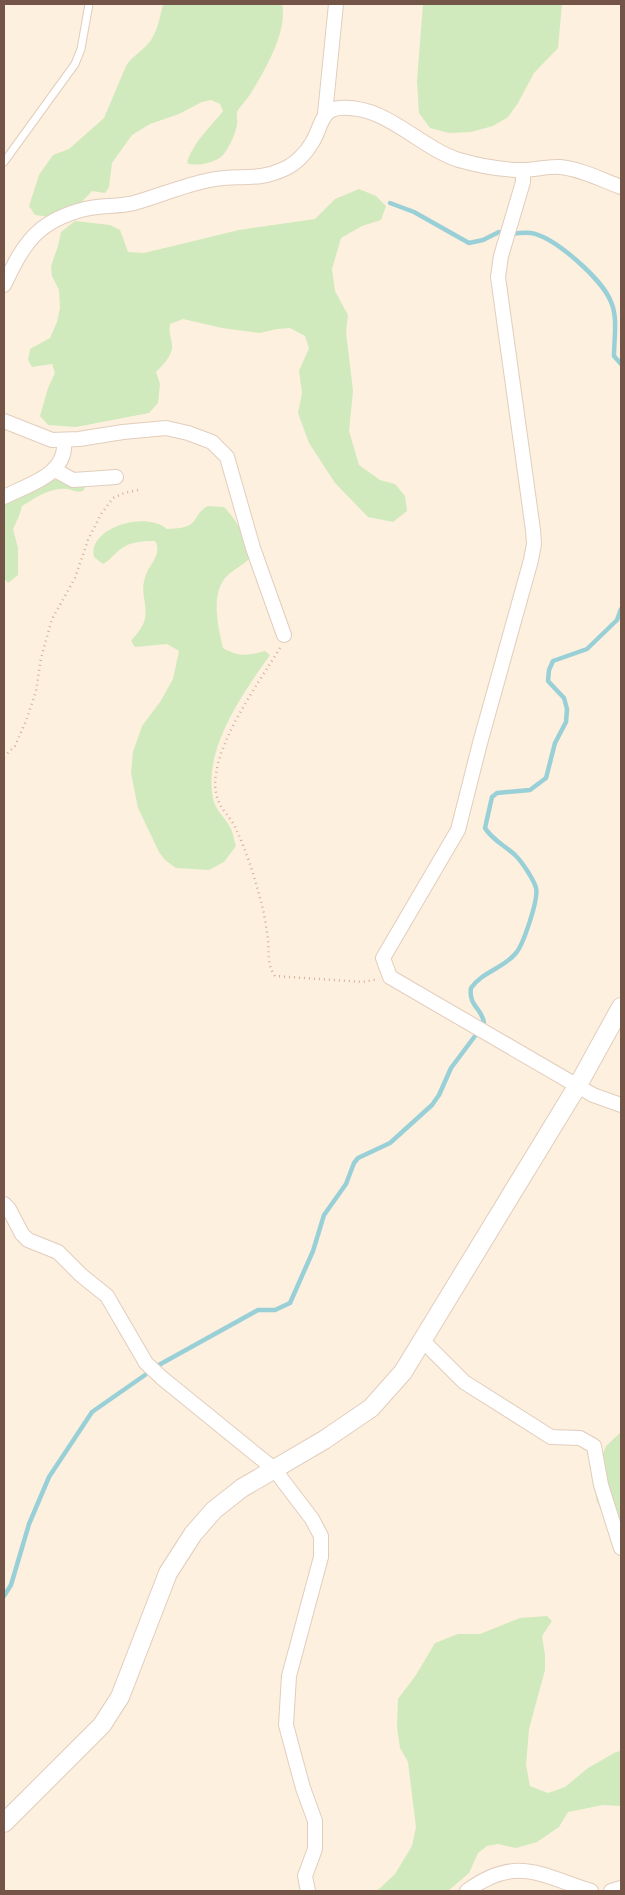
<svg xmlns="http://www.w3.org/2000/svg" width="625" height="1895" font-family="Manrope,sans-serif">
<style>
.green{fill:#d1eabd}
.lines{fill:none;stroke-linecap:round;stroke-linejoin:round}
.stream{stroke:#99d0d8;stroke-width:4.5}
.service-casing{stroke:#e2cdbd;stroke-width:9}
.minor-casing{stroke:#e2cdbd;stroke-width:16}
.tertiary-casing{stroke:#e2cdbd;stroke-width:20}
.path{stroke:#d7af99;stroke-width:2.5;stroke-dasharray:1 4;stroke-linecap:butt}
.service{stroke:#fff;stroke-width:7}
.minor{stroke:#fff;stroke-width:14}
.tertiary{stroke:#fff;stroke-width:18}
</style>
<rect width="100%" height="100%" fill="#fdf0de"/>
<!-- green -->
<g class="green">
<path d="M163,4H282C288,31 265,70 251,93C247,100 240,106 237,112C236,116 238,120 237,124C236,133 229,148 223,155C216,163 195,167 187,163C193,142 210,128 223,111L220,104L211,100L202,102L179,114L150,124L132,135L112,163L109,187L105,193L92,191L80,204L49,217L35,215L29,206L39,175L53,155L69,149L104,118L126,66C131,57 141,52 148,44C157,34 160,17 163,4Z"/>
<path d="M423,4H562L558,48L534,73L518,103L508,117L493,126L471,132L449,133L430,128L419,113L417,81Z"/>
<path d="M359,189L376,196L386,206L381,220L362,226L341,238L332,269L335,291L348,315L346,332L353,391L349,431L359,465L380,480L395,484L405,496L407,511L393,522L368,517L335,483L309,443L298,413L302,393L299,371L309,348L305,336L290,328L277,329L260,333L222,328L183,319L170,324C168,335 173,340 172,348C171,357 162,366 156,372L160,384L158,403L149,413L76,427L48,425L40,416L48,388L55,373L52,364L32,367L28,360L30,349L50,338L57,322L60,308L59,290L52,276L51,266L58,246L61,232L75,221L110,225L120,230L128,252L144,253L239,230L315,219L335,199Z"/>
<path d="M51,480H63L86,485L83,491C75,493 74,490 67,489C51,487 35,498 22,506L19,516L13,529L18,548V575L8,583L4,578V501Z"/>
<path d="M208,506L224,507C237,520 248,540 249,559C242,566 234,569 227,576C210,593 218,627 223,648C239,657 247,656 265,651L270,655C243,693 203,749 213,798C215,810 224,816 230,827C233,832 234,840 236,846L224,862L209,870L176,868L165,860L159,852L138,808L131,773L133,752L142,726L160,702L173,679L179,651L167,644L135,647L131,641C136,635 144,626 145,618C148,600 138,593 147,572C152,562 162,552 155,541C140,541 126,542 115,554C110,558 109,561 103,564L94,557C87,528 146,510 167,529C175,528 189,529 194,521C199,514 200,510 208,506Z"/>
<path d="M621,1432V1551L607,1515L597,1502L593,1480L606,1446Z"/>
<path d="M547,1616L552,1621L542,1636L545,1655V1670L529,1729L526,1765L530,1786L548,1793L565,1787L588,1768L616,1752L621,1751V1806L603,1805L568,1812L559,1827L537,1842L516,1848L498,1844L487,1846L478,1853L469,1873L448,1891H377L395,1874L412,1846L416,1827L408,1762L400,1748L397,1727L398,1699L416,1675L435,1643L458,1634H480L520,1618Z"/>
</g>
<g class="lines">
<!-- stream -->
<g class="stream">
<path d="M390,203L414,212L469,243L483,240L499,232"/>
<path d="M512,234C518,233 525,232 531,233C555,237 603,280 611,302C618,317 614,339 614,356L621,364"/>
<path d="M484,1024C484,1010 468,1006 471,988C482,972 504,968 516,953C523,945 539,899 536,888C534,880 522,862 516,856C506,846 492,840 485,828L492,797L497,793L530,790L546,778L555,743L566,722L567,709L564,698L548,681L549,670L553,661L587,649L617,620L621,609"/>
<path d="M157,1366L258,1310H275L290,1303L313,1251L324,1215L346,1184L354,1163L358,1158L390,1143L432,1105L439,1095L451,1068L475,1036"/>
<path d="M4,1596L11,1585L29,1524L49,1477L92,1412L145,1375"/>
</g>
<defs>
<path id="service" d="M4,162L75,64L81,49L89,4"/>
<g id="minor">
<path d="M325,114L336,4"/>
<path d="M523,170V182L501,256L498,277L533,530L534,544L531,560L480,743L458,830L383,958L390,977L593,1095L621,1105"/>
<path d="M4,285C24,243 37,221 85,209C101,205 118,207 134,203C159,196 184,185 210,180C237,174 257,182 284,169C296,164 307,152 313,141C321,128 321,109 340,108C387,105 418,147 459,160C480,166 501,170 522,170C535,170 548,166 560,167C581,169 602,180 621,187"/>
<path d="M4,421L52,440L79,439L123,432L166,428L188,433L212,442L227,457L253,548L284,635"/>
<path d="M55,470L73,480L116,477"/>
<path d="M4,497C29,484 68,475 64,440"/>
<path d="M4,1204L9,1209L22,1234L28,1240L58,1252L81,1275L107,1296L146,1363L162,1378L274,1469L312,1519L321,1536V1557L289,1676L286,1725L303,1788L315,1821V1849L305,1876L308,1891"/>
<path d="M423,1341L464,1382L551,1437L580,1438L594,1446L601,1485L621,1548"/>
<path d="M467,1891C516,1855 540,1875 591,1891"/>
<path d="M611,1891L621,1888"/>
</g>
<path id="tertiary" d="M4,1823L102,1725L120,1697L168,1573L193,1534L214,1510L242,1488L324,1440L371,1408L403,1372L578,1085L621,1007"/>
</defs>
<!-- service casing -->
<use href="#service" class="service-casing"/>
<!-- minor casing -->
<use href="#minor" class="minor-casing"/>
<!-- tertiary casing -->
<use href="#tertiary" class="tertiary-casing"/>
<!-- path -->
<g class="path">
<path d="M280,648C259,683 202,759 218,800C222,811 232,819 236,829C246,850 254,875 260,898C264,911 266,926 268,939C269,952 267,965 275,976L363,982L378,979"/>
<path d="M4,757L15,746L26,721L36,691L41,658L52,619L75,578L88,540L101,514L113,498L124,493L138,490"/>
</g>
<!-- service -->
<use href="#service" class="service"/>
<!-- minor -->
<use href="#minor" class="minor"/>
<!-- tertiary -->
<use href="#tertiary" class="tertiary"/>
</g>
<!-- border -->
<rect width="625" height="1895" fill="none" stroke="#735446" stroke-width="10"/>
</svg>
